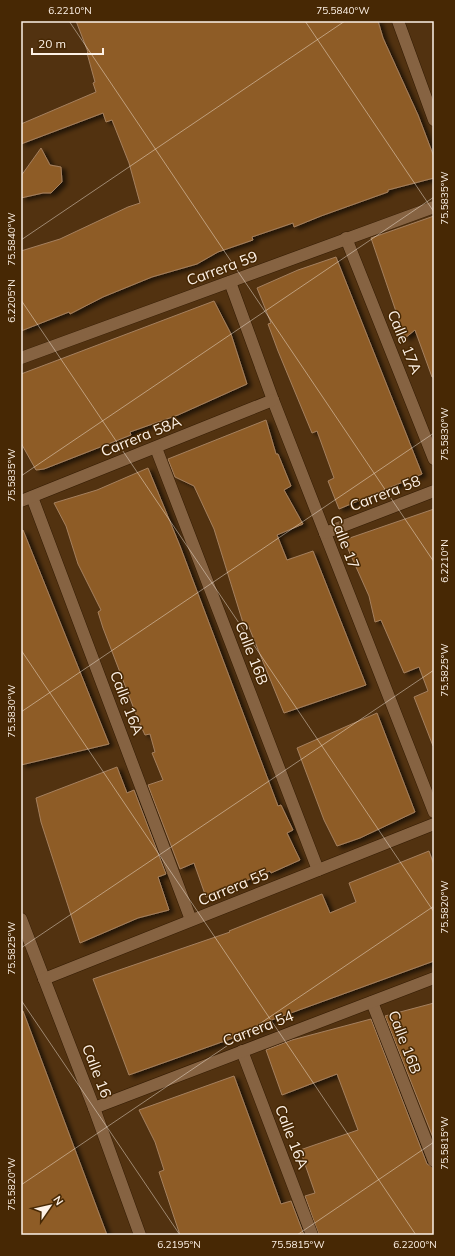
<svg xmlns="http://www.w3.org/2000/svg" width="455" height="1256" font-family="Mulish,sans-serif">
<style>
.building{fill:#8e5c27;stroke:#a5805e;filter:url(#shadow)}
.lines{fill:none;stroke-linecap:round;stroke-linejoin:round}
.minor-casing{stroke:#331b03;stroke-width:13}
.minor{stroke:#866342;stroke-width:12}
.ticks{fill:none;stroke:#fdf1e6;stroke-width:1;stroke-opacity:0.45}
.labels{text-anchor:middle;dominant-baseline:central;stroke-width:3;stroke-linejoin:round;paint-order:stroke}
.street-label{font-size:15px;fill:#fdf1e6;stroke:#472804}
.neatline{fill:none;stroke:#fdf1e6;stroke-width:1.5}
.ticks-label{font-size:10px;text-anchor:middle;fill:#fdf1e6}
</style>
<defs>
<filter id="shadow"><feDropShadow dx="4.5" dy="2.5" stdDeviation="2" flood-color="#0009"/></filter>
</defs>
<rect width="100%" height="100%" fill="#523210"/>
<!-- building -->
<g class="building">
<path d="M76,21H378L383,38L418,115L434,157V178L388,190V192L321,216L294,227L293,223L252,237L253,240L218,252L197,264L152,277L103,297L70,314L69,312L21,331V251L60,239L128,207L140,203L129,163L112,120L106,122L103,113L21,144V124L96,92L93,83L95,82L87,53L88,52Z"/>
<path d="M41,148L50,165L61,167L62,182L51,193H43L21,198V176Z"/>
<path d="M434,216V377H432L415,330L405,338L371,238Z"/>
<path d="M336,257L422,474L339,509L328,481L334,478L317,431L312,433L278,351L268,324L271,323L257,288L298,270Z"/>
<path d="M214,301L231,334L247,384L178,415L130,432L131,435L44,469L36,470L21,443V374Z"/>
<path d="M266,420L276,454H278L291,486L284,490L303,524L277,535L287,560L313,551L366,685L284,713L248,625L244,626L214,529L194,486L175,477L168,459Z"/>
<path d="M148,468L180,546L278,806L281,805L293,830L287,833L300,860L271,873L270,871L206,897L194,863L180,869L148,785L163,780L152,753L155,752L150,734L145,735L139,722L103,628L98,612L101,610L78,564L66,526L54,503L97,490Z"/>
<path d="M434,509V746H433L414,697L428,691L419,667L404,673L381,620L375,622L369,596L344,540Z"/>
<path d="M23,530L109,744L21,765V531Z"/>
<path d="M377,713L415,812L360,838L337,846L324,820L297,748Z"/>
<path d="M117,767L127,793L134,790L166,874L158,877L169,910L138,918L80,943L41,822L36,798Z"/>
<path d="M429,851L434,865V961L266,1022L267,1026L129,1075L93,979L230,932L229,931L322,894L330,913L356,902L349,883Z"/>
<path d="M434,1003V1140L385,1016Z"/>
<path d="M21,1011H23L107,1235H21Z"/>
<path d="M371,1019L427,1164L434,1168V1235H319L305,1196L315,1193L300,1150L358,1130L337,1074L282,1095L266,1050L292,1040Z"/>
<path d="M234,1076L281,1204L291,1201L304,1235H180L159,1172L164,1170L155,1142L139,1110Z"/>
</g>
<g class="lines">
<defs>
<g id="minor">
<path d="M398,21L434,120"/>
<path d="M346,238L434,459"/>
<path d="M230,282L273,400L434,812"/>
<path d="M21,358L434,207"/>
<path d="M156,448L318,870"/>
<path d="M32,497L191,920"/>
<path d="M21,501L273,400"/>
<path d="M325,533L434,491"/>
<path d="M21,919L94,1108L140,1235"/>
<path d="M44,979L434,824"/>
<path d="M372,1002L434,1161"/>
<path d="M242,1051L312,1235"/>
<path d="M94,1108L434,978"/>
</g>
</defs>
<!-- minor casing -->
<use href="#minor" class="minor-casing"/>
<!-- minor -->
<use href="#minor" class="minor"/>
</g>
<!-- ticks -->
<path class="ticks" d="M69,21L434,562M305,21L434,212M21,240L345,21M21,300L434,912M21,476L434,197M21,650L416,1235M21,712L434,433M21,948L434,670M21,1000L180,1235M21,1185L434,906M297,1235L434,1142"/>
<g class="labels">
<!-- street labels -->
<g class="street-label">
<text transform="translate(222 268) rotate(-20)">Carrera 59</text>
<text transform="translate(405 342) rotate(68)">Calle 17A</text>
<text transform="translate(141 436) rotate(-22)">Carrera 58A</text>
<text transform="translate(385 493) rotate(-21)">Carrera 58</text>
<text transform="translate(345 542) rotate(69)">Calle 17</text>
<text transform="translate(252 653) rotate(69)">Calle 16B</text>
<text transform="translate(127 703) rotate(69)">Calle 16A</text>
<text transform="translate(233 887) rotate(-22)">Carrera 55</text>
<text transform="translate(258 1028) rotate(-21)">Carrera 54</text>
<text transform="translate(405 1042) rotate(69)">Calle 16B</text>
<text transform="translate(97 1071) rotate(69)">Calle 16</text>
<text transform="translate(292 1137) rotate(69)">Calle 16A</text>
</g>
</g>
<!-- border -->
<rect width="455" height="1256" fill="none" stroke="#472804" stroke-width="44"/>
<!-- north arrow -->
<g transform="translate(50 1206) rotate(56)" stroke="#472804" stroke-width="3" paint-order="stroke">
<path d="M0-3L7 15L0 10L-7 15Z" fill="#fdf1e6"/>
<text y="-6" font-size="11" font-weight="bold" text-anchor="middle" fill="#fdf1e6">N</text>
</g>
<!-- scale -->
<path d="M32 48v6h71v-6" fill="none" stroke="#fdf1e6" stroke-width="2"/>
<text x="38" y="48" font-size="12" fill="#fdf1e6" stroke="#472804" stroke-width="3" paint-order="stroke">20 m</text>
<rect x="22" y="22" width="411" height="1212" class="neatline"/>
<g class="ticks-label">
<text x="70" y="14">6.2210°N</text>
<text x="343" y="14">75.5840°W</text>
<text transform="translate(444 198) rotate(-90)" y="4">75.5835°W</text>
<text transform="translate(11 239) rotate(-90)" y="4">75.5840°W</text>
<text transform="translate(11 301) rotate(-90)" y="4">6.2205°N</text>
<text transform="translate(444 434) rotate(-90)" y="4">75.5830°W</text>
<text transform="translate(11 475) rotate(-90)" y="4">75.5835°W</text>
<text transform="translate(444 561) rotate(-90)" y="4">6.2210°N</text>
<text transform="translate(444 670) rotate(-90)" y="4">75.5825°W</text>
<text transform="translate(11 711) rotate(-90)" y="4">75.5830°W</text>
<text transform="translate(444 907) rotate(-90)" y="4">75.5820°W</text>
<text transform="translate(11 948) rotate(-90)" y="4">75.5825°W</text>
<text transform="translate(444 1143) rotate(-90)" y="4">75.5815°W</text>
<text transform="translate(11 1184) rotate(-90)" y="4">75.5820°W</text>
<text x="179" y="1248">6.2195°N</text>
<text x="298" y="1248">75.5815°W</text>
<text x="415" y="1248">6.2200°N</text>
</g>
</svg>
